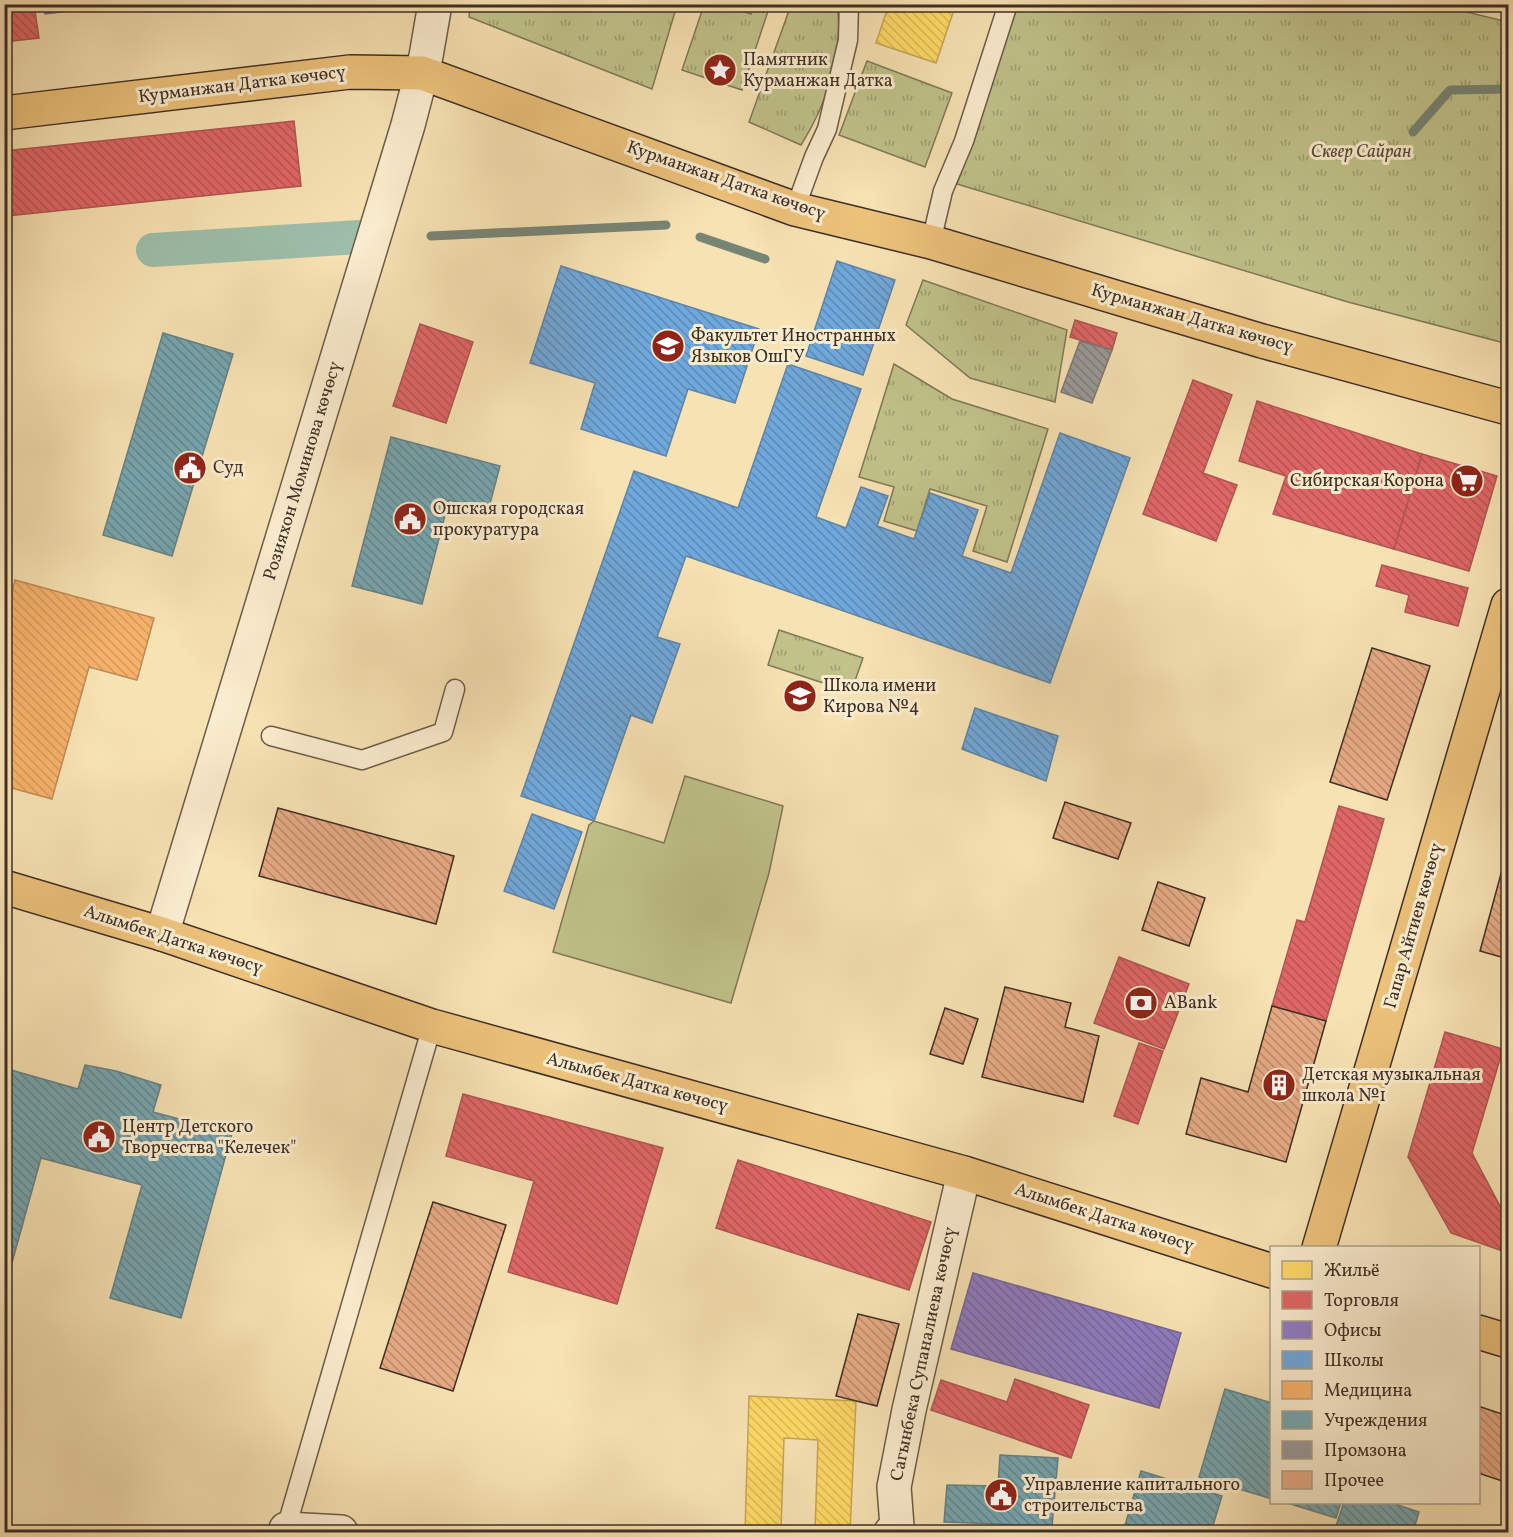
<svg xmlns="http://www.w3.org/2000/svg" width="1513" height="1537" font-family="Vollkorn,serif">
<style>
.grass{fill:url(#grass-tufts);stroke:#7f7858;stroke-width:1.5}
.pitch{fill:#c0c28a;stroke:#7f7858;stroke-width:1.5}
.homes{fill:url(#homes-back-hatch);stroke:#c5a653;stroke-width:1.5}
.shops{fill:url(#shops-back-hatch);stroke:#af5653;stroke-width:1.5}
.offices{fill:url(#offices-back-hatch);stroke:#766594;stroke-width:1.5}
.schools{fill:url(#schools-back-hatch);stroke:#6084a5;stroke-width:1.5}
.health{fill:url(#health-back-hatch);stroke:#bf8b56;stroke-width:1.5}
.public{fill:url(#public-back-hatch);stroke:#658286;stroke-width:1.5}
.industry{fill:url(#industry-back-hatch);stroke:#7e7976;stroke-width:1.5}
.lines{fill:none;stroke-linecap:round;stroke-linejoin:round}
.stream{stroke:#778575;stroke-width:9}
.canal{stroke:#9dbeaa;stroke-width:34}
.building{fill:url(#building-back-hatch);stroke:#3e2f26;stroke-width:1.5}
.lane-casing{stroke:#6c5c49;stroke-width:21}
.street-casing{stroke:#6c5c49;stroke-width:36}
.primary-casing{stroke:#3e2f26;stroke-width:36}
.lane{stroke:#faecce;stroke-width:18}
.street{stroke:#faecce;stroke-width:33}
.primary{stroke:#ecc17a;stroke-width:33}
.labels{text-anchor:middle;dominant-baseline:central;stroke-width:6;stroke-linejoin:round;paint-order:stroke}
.poi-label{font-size:18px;fill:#3e2f26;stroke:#faecce;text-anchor:start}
.street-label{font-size:18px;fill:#3e2f26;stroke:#faecce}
.park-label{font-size:18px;font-style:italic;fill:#584c3a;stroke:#faecce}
</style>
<defs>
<pattern id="grass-tufts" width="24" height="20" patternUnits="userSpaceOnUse" patternTransform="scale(1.5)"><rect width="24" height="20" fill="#c0c28a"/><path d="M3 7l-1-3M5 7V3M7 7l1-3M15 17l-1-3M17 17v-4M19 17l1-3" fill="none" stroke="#9d9e71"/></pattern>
<pattern id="homes-back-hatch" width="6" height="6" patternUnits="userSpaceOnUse" patternTransform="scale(1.5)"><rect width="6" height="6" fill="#ffd966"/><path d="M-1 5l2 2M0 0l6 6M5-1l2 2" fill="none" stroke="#dcbb58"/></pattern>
<pattern id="shops-back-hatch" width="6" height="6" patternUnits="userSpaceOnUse" patternTransform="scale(1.5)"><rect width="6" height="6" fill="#e06666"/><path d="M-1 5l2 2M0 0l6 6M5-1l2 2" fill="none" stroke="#b75454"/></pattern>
<pattern id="offices-back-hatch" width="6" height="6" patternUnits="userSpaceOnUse" patternTransform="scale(1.5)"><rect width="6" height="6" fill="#8e7cc3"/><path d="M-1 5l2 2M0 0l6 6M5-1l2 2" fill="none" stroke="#75669e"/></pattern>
<pattern id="schools-back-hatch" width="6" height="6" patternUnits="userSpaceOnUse" patternTransform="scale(1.5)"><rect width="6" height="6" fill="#6fa8dc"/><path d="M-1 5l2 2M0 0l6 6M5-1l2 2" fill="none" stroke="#5d89b2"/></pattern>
<pattern id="health-back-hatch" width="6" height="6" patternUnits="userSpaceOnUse" patternTransform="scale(1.5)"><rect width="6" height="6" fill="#f6b26b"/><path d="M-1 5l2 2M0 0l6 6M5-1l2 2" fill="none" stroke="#d4995d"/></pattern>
<pattern id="public-back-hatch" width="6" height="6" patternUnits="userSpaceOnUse" patternTransform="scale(1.5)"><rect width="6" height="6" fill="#76a5af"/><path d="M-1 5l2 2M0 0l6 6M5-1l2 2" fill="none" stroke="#62878e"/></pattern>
<pattern id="industry-back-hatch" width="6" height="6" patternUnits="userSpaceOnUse" patternTransform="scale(1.5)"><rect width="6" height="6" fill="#999"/><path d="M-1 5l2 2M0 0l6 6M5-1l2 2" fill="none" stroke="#7e7d7d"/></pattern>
<pattern id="building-back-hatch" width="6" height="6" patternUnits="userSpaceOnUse" patternTransform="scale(1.5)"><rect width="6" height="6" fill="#e6aa84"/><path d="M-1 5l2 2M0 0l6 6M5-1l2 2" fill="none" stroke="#bc8b6c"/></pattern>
</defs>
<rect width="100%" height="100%" fill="#f7e2b3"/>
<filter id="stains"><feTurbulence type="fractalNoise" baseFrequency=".00333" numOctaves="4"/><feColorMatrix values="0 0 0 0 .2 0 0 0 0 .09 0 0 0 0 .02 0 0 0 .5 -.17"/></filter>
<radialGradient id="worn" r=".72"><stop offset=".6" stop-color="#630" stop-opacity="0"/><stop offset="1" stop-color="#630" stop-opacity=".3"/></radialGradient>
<!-- grass -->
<g class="grass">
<path d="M1434,4L1508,22V344L1348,302L957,184L1018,5Z"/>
<path d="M470,5V4L677,5L652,89L469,17Z"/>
<path d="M704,5H723L751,14L754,5H770L742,90L682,70Z"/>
<path d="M791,5H837C844,53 827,104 801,145L749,122Z"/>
<path d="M867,61L952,93L925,167L839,135Z"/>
<path d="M923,280L1067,330L1055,402L970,378L906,325Z"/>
<path d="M894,364L952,399L1048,429L1007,562L973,551L987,506L930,489L917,531L884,521L894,487L859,477Z"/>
<path d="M779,630L863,658L851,692L768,665Z"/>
</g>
<!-- pitch -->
<path class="pitch" d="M685,776L783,806L769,873L731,1003L553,952L589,825L594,821L664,843Z"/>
<!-- homes -->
<g class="homes">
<path d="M889,4H956L936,63L876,43Z"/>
<path d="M749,1396L856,1401L850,1532H815L818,1440L784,1438L781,1531H745Z"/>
</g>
<!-- shops -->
<g class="shops">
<path d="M4,4H34L39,38L4,42Z"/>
<path d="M294,121L301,186L7,216L4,151Z"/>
<path d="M1075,320L1117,333L1112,350L1070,337Z"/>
<path d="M420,324L473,342L446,423L393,406Z"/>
<path d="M1193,380L1232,395L1203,473L1237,485L1216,541L1143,514Z"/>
<path d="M1257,401L1422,454L1394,549L1273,514L1286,476L1239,461Z"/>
<path d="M1422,454L1497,476L1469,571L1394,549Z"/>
<path d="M1382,565L1468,588L1458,626L1405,612L1409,595L1376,586Z"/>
<path d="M1339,806L1384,819L1326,1021L1272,1006L1297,920L1305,922Z"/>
<path d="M1119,957L1189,984L1164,1049L1094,1023Z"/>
<path d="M1445,1032L1503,1049L1472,1153L1500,1206L1508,1208V1253L1451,1233L1408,1157Z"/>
<path d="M1139,1043L1163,1051L1138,1124L1114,1116Z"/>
<path d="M463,1094L663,1148L617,1304L508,1272L534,1181L446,1156Z"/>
<path d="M738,1160L931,1222L909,1290L716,1228Z"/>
<path d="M1015,1379L1089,1405L1071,1458L931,1410L941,1380L1007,1402Z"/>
</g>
<!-- offices -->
<g class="offices">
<path d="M44,4H127L45,14Z"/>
<path d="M973,1273L1181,1333L1159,1408L951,1349Z"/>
</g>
<!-- schools -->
<g class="schools">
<path d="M837,261L895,280L863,375L806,356Z"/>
<path d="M561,266L759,329L735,403L688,389L666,456L581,429L595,383L530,363Z"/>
<path d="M788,364L861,389L816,517L846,528L861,487L888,496L877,526L914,539L930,493L978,510L962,556L1011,573L1060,433L1130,458L1050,683L686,556L657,637L680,644L652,723L631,715L594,821L521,796L634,471L738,508Z"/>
<path d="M975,708L1058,736L1046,781L962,749Z"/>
<path d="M532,814L582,832L554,909L504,891Z"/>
</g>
<!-- health -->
<path class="health" d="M15,580L154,618L137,680L89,667L52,799L4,786V619Z"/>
<!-- public -->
<g class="public">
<path d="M163,333L233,354L172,556L103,535Z"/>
<path d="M391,437L500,466L488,511L449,500L422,604L352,586Z"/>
<path d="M85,1065L116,1071L161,1085L153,1112L232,1133L181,1318L110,1298L142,1185L41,1158L10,1270L4,1269V1068L78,1089Z"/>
<path d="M1225,1389L1272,1403V1499L1199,1477Z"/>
<path d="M1000,1455L1058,1458L1052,1526L944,1522L947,1485L998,1486Z"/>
<path d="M1141,1471L1222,1496L1211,1532H1123Z"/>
<path d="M1284,1502H1341L1336,1518Z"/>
<path d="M1344,1502H1389L1419,1512L1413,1532H1334Z"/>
</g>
<!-- industry -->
<path class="industry" d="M1080,341L1112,350L1092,403L1061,392Z"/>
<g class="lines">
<!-- stream -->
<g class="stream">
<path d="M1413,132L1450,90L1508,89"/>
<path d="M431,236L666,225"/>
<path d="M700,237L765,259"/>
</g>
<!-- canal -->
<path class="canal" d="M153,250L360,237"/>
</g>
<!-- building -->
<g class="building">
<path d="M1372,648L1430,666L1387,800L1330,782Z"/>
<path d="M1065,802L1131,823L1118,859L1053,838Z"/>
<path d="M278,808L454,856L436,924L259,876Z"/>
<path d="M1508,848V959L1480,951Z"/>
<path d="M1158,882L1205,898L1189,946L1142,930Z"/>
<path d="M1005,987L1071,1003L1065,1027L1099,1036L1083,1102L982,1077Z"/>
<path d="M1272,1006L1326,1021L1286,1162L1186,1134L1201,1078L1248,1092Z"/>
<path d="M945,1008L978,1019L963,1064L930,1054Z"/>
<path d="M433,1202L506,1225L453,1391L380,1368Z"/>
<path d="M858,1314L899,1324L877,1406L836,1396Z"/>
<path d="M1478,1406L1508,1416V1483L1478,1473Z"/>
</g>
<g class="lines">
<defs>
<g id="lane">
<path d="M795,209L814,157L827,129L848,40L849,4"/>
<path d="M931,242L943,191L964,141L1008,4"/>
<path d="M271,736L362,760L443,732L455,689"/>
<path d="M285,1532L432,1026"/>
</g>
<g id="street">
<path d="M162,934L408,125L426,56L435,4"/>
<path d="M286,1529L341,1532"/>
<path d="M891,1532L897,1526L894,1487L909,1410L964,1173"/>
</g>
<g id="primary">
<path d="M4,113L350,72L422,73L795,209L931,242L1262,341L1508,408"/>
<path d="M4,887L162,934L432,1026L964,1173L1272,1271"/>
<path d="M1319,1248L1508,605"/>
<path d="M1478,1332L1508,1341"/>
</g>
</defs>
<!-- lane casing -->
<use href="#lane" class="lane-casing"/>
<!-- street casing -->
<use href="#street" class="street-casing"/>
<!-- primary casing -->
<use href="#primary" class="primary-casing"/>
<!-- lane -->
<use href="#lane" class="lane"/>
<!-- street -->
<use href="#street" class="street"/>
<!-- primary -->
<use href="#primary" class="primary"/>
</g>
<!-- icons -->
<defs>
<symbol id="sight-disc" viewBox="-11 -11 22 22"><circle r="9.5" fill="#8f2418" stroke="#faecce"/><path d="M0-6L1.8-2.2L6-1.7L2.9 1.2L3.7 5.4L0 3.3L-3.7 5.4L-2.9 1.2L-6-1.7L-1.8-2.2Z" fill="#fff"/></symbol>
<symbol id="university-disc" viewBox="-11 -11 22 22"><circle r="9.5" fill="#8f2418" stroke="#faecce"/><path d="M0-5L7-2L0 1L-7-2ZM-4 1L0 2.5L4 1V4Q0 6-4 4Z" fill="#fff"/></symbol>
<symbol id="civic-disc" viewBox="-11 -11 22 22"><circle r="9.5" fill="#8f2418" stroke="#faecce"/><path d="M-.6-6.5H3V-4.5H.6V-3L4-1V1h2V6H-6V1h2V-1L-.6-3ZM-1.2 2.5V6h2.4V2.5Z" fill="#fff"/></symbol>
<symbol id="supermarket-disc" viewBox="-11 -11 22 22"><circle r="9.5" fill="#8f2418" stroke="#faecce"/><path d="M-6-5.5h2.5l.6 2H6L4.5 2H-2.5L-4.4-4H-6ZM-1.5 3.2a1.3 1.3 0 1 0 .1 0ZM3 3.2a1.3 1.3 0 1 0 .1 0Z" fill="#fff"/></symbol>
<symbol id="school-disc" viewBox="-11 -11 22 22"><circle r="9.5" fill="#8f2418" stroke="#faecce"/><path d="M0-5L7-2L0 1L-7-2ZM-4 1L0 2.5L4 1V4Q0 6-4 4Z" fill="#fff"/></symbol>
<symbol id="bank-disc" viewBox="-11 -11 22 22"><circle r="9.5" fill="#8f2418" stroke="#faecce"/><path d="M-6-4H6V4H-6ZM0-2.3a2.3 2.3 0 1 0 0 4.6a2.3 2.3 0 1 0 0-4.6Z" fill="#fff"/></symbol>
<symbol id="building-disc" viewBox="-11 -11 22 22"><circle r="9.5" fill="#8f2418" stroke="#faecce"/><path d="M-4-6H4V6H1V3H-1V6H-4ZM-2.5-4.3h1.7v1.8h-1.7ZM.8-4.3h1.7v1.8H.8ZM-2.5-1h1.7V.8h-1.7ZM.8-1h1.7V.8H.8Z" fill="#fff"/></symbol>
</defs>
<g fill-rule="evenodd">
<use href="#sight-disc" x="701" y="51" width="38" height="38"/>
<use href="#university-disc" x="649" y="327" width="38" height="38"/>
<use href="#civic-disc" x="171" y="449" width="38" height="38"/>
<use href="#supermarket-disc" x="1448" y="462" width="38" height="38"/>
<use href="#civic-disc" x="391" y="500" width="38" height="38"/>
<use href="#school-disc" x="781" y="677" width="38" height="38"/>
<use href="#bank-disc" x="1122" y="984" width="38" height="38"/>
<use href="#building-disc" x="1260" y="1066" width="38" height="38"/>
<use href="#civic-disc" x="80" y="1118" width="38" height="38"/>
<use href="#civic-disc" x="982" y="1476" width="38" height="38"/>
</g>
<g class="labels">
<!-- poi labels -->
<g class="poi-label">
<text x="743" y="60">Памятник<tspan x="743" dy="21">Курманжан Датка</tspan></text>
<text x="691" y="336">Факультет Иностранных<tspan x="691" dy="21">Языков ОшГУ</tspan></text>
<text x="213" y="468">Суд</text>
<text x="1444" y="481" text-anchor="end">Сибирская Корона</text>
<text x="433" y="509">Ошская городская<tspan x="433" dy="21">прокуратура</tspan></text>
<text x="823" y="686">Школа имени<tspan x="823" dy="21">Кирова №4</tspan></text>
<text x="1164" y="1003">ABank</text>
<text x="1302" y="1075">Детская музыкальная<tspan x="1302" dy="21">школа №1</tspan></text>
<text x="122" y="1127">Центр Детского<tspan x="122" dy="21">Творчества "Келечек"</tspan></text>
<text x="1024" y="1485">Управление капитального<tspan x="1024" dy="21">строительства</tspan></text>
</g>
<!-- street labels -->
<g class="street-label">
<text transform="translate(242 85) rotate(-7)">Курманжан Датка көчөсү</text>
<text transform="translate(726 181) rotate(19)">Курманжан Датка көчөсү</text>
<text transform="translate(1192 319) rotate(16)">Курманжан Датка көчөсү</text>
<text transform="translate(303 471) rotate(-73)">Розияхон Моминова көчөсү</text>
<text transform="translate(1414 926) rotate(-74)">Гапар Айтиев көчөсү</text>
<text transform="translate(173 940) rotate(18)">Алымбек Датка көчөсү</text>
<text transform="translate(637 1083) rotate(15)">Алымбек Датка көчөсү</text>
<text transform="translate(1104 1218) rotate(18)">Алымбек Датка көчөсү</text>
<text transform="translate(924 1354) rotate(-78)">Сагынбека Супаналиева көчөсү</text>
</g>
<!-- park labels -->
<g class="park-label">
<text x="1361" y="152">Сквер Сайран</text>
</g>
</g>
<!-- margin -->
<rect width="1513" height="1537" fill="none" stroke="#f7e2b3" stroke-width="24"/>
<rect x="6" y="6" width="1501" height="1525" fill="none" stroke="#3e2f26" stroke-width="3"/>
<rect x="12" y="12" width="1489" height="1513" fill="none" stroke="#3e2f26" stroke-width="1.5"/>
<!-- legend -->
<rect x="1270" y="1246" width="210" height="258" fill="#faecce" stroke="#afa08b" stroke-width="1.5"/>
<rect x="1282" y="1261" width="30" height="18" fill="#ffd966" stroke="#afa08b" stroke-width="1.5"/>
<text x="1324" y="1276" font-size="18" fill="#3e2f26">Жильё</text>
<rect x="1282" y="1291" width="30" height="18" fill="#e06666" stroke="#afa08b" stroke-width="1.5"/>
<text x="1324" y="1306" font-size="18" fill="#3e2f26">Торговля</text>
<rect x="1282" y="1321" width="30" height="18" fill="#8e7cc3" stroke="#afa08b" stroke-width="1.5"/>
<text x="1324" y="1336" font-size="18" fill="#3e2f26">Офисы</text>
<rect x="1282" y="1351" width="30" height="18" fill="#6fa8dc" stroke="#afa08b" stroke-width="1.5"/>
<text x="1324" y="1366" font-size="18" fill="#3e2f26">Школы</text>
<rect x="1282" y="1381" width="30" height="18" fill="#f6b26b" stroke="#afa08b" stroke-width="1.5"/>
<text x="1324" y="1396" font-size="18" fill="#3e2f26">Медицина</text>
<rect x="1282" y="1411" width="30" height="18" fill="#76a5af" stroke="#afa08b" stroke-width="1.5"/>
<text x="1324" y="1426" font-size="18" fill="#3e2f26">Учреждения</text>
<rect x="1282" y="1441" width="30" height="18" fill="#999999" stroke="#afa08b" stroke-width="1.5"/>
<text x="1324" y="1456" font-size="18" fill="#3e2f26">Промзона</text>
<rect x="1282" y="1471" width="30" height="18" fill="#e6aa84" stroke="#afa08b" stroke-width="1.5"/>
<text x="1324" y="1486" font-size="18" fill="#3e2f26">Прочее</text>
<rect width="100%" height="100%" filter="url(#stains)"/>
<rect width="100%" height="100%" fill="url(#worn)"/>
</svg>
